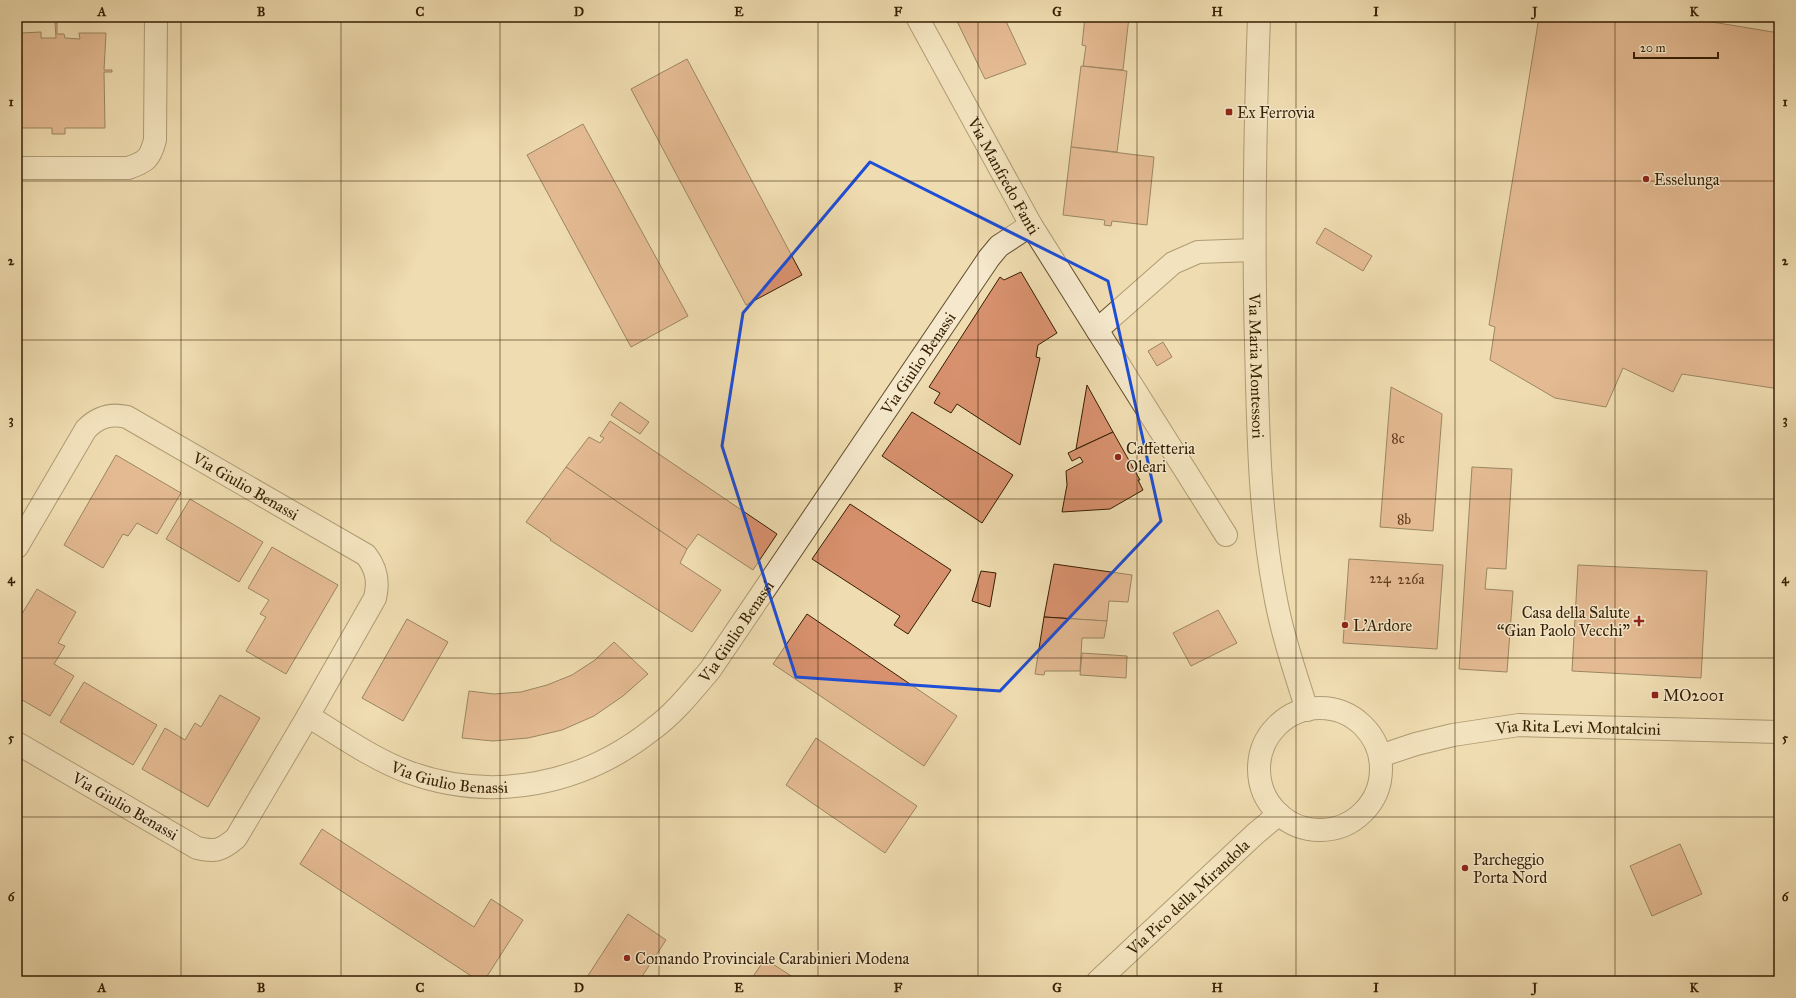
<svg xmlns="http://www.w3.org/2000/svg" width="1796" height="998" font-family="'IM FELL Great Primer',serif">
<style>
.building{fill:#d8916e;stroke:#351e01}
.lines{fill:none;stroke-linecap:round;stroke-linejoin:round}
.minor-casing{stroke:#644e2d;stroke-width:24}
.tertiary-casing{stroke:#644e2d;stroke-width:24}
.minor{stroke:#f5e8cc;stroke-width:22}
.tertiary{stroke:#f5e8cc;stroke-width:22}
.marked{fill:none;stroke:#1d4ed8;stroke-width:3;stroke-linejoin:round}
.grid{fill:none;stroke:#351e01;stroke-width:1;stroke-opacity:0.55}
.poi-dot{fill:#8f2418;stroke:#f5e8cc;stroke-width:1.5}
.labels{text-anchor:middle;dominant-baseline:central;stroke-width:3;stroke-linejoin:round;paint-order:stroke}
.number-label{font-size:14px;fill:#5e3b1c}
.poi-label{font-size:16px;fill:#351e01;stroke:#f5e8cc;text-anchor:start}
.street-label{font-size:16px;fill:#351e01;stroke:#f5e8cc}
.neatline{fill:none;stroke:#351e01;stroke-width:1.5}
.grid-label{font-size:13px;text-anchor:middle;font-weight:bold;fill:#351e01}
</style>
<rect width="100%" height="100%" fill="#efdcb0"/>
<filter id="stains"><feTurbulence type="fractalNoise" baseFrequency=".005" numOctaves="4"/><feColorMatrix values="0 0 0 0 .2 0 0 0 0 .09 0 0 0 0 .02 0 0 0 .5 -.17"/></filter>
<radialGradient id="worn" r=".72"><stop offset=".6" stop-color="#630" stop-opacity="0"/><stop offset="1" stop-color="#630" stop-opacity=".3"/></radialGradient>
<!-- building -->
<g class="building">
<path d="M955,17H1004L1026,64L985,79Z"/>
<path d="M1085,17H1129L1123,70L1083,66L1086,46L1082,45Z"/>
<path d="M1539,17H1682L1779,33V389L1682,374L1673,392L1623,368L1606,407L1555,398L1490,360L1495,327L1489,325Z"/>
<path d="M55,23H57V34H64L65,38L80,39L79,33H106L104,70H112V72H104L105,128H65V134H52V128H21L22,55L17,54L21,53V33L41,32V38H56Z"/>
<path d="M687,59L802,275L746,305L631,89Z"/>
<path d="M1081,66L1127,71L1117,152L1071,147Z"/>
<path d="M583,124L688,316L631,347L527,155Z"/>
<path d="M1071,147L1154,157L1147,225L1112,221L1111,226L1104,225L1105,221L1104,220L1063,215Z"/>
<path d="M1325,228L1372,256L1363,271L1316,243Z"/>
<path d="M1021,272L1057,333L1038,345L1036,357L1040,358L1020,445L957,404L951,413L934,403L940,393L929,387L1000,277L1004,280Z"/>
<path d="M1163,342L1172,357L1157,366L1148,351Z"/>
<path d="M1087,385L1113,432L1076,449Z"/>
<path d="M1391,387L1442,414L1433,531L1380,527Z"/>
<path d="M620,402L649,422L640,434L611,415Z"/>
<path d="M912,412L1013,475L982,523L882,456Z"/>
<path d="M610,421L777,534L753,570L698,534L687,549L566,467L589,437L600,443L604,438L600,436Z"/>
<path d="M1113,432L1140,480H1138L1143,490L1110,509L1062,512L1067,485L1066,471L1083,462L1080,457L1072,461L1068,453Z"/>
<path d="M116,455L181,493L157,534L137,523L128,536L123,534L103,568L64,545Z"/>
<path d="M566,467L687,549L680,563L721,590L692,632L550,540L551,539L526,522Z"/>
<path d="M1472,467L1512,469L1506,569L1487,568L1485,589L1513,591L1507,672L1459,669Z"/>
<path d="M190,499L263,542L239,582L166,539Z"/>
<path d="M850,504L951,570L908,634L894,625L900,616L812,559Z"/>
<path d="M272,547L338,585L286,674L246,651L266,617L260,614L269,600L248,588Z"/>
<path d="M1349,559L1443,565L1437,649L1343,643Z"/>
<path d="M1054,564L1132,575L1128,602L1109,601L1107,621L1044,617Z"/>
<path d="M1578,565L1707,571L1701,678L1572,671Z"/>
<path d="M981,571L996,573L990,607L972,601Z"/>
<path d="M37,589L76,612L58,643L65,646L54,664L74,676L50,716L17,697V622Z"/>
<path d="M1218,610L1237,643L1191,666L1173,633Z"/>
<path d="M807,614L957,716L924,766L773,664Z"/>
<path d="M1044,617L1107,621L1104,638H1082L1080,671H1045L1044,675L1035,674Z"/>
<path d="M407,619L448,642L403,721L362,698Z"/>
<path d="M614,642L648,674L623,696L594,716L562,730L528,738L493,741L462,738L469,691L494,694L521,692L547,685L572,675L595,660Z"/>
<path d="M1082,653L1127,656L1126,678L1080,675Z"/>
<path d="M84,682L157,725L133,765L60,722Z"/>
<path d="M220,695L260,718L208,807L142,769L165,728L185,740L195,723L201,727Z"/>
<path d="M816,738L917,806L885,853L786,785Z"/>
<path d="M322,829L474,927L491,899L523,920L484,981H479L300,864Z"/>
<path d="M1680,844L1702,894L1652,916L1630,866Z"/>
<path d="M628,914L666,940L639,981H582L585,976L587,977Z"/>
<path d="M765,959L799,981H750Z"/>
</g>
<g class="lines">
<defs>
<g id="minor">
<path id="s1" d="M917,17L1031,225L1226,535"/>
<path d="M17,168H128C146,162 150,159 155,140L156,17"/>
<path d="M1097,330L1173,263L1198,252L1254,250"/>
<path id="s2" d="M17,547L86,429C98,417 110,413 127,417L366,555C377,569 379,582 375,598L308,716L236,838C221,851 215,852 197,848L17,743"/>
<path id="s3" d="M308,716C341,736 373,759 408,772C493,803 583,785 653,729C675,713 692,691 710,670L989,258L999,246L1031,225"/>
</g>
<g id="tertiary">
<path id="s4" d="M1259,17C1255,126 1253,235 1256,343C1258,428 1259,512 1275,595C1282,634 1295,672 1307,710"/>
<circle cx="1320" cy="769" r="61"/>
<path id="s5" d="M1380,756L1416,744L1453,735L1519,725L1779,732"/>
<path id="s6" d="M1098,981L1255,834L1279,814"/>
</g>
</defs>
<!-- minor casing -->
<use href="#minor" class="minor-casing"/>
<!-- tertiary casing -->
<use href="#tertiary" class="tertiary-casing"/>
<!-- minor -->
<use href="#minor" class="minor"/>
<!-- tertiary -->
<use href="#tertiary" class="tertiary"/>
</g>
<!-- marked area -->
<path d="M0 0H1796V998H0ZM870,162L1108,281L1161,521L1000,691L796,677L722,446L743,313Z" fill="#efdcb0" fill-opacity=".55" fill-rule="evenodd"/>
<path class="marked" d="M870,162L1108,281L1161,521L1000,691L796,677L722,446L743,313Z"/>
<!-- grid -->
<path class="grid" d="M181,17V981M341,17V981M500,17V981M659,17V981M818,17V981M978,17V981M1137,17V981M1296,17V981M1455,17V981M1615,17V981M17,181H1779M17,340H1779M17,499H1779M17,658H1779M17,817H1779"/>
<!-- markers -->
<g class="poi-dot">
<rect x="1225" y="108" width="8" height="8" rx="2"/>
<circle cx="1646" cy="179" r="4"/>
<circle cx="1118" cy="457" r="4"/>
<path d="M1637 615h4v4h4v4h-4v4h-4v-4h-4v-4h4z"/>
<circle cx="1345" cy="625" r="4"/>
<rect x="1651" y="691" width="8" height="8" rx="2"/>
<circle cx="1465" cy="868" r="4"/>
<circle cx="627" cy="958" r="4"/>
</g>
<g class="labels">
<!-- number labels -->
<g class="number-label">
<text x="1398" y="438">8c</text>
<text x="1404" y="519">8b</text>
<text x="1380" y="578">224</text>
<text x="1411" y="579">226a</text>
</g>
<!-- poi labels -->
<g class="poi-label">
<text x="1237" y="112">Ex Ferrovia</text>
<text x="1654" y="179">Esselunga</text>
<text x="1126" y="448">Caffetteria<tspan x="1126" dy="18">Oleari</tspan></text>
<text x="1630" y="612" text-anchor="end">Casa della Salute<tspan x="1630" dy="18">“Gian Paolo Vecchi”</tspan></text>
<text x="1353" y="625">L'Ardore</text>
<text x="1663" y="695">MO2001</text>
<text x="1473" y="859">Parcheggio<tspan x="1473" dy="18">Porta Nord</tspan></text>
<text x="635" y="958">Comando Provinciale Carabinieri Modena</text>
</g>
<!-- street labels -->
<g class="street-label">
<text stroke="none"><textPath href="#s1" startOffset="181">Via Manfredo Fanti</textPath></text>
<text stroke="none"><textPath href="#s3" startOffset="828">Via Giulio Benassi</textPath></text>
<text stroke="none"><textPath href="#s4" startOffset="349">Via Maria Montessori</textPath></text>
<text stroke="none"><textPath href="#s2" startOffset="319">Via Giulio Benassi</textPath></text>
<text stroke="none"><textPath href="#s3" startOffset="504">Via Giulio Benassi</textPath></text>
<text stroke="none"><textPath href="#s5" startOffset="202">Via Rita Levi Montalcini</textPath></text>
<text stroke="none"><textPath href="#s3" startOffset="157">Via Giulio Benassi</textPath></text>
<text transform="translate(125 806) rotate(30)">Via Giulio Benassi</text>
<text stroke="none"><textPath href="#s6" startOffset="123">Via Pico della Mirandola</textPath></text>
</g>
</g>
<!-- margin -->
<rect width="1796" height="998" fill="none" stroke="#efdcb0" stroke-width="44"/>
<!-- scale -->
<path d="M1634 52v6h84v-6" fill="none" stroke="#351e01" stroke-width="2"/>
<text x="1640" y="52" font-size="12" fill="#351e01" stroke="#f5e8cc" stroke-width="3" paint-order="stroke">20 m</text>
<rect x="22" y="22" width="1752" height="954" class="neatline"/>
<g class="grid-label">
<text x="102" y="16">A</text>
<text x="261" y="16">B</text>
<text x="420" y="16">C</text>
<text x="579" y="16">D</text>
<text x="739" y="16">E</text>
<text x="898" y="16">F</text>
<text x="1057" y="16">G</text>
<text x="1217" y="16">H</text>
<text x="1376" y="16">I</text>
<text x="1535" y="16">J</text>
<text x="1694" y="16">K</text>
<text x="11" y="106">1</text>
<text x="1785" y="106">1</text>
<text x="11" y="265">2</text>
<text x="1785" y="265">2</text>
<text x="11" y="424">3</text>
<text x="1785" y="424">3</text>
<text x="11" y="583">4</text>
<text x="1785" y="583">4</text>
<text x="11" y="742">5</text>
<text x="1785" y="742">5</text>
<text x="11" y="901">6</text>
<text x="1785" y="901">6</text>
<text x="102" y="992">A</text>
<text x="261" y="992">B</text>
<text x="420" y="992">C</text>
<text x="579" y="992">D</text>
<text x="739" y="992">E</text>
<text x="898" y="992">F</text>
<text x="1057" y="992">G</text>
<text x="1217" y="992">H</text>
<text x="1376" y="992">I</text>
<text x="1535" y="992">J</text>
<text x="1694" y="992">K</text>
</g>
<rect width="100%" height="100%" filter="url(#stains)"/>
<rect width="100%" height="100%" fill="url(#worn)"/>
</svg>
